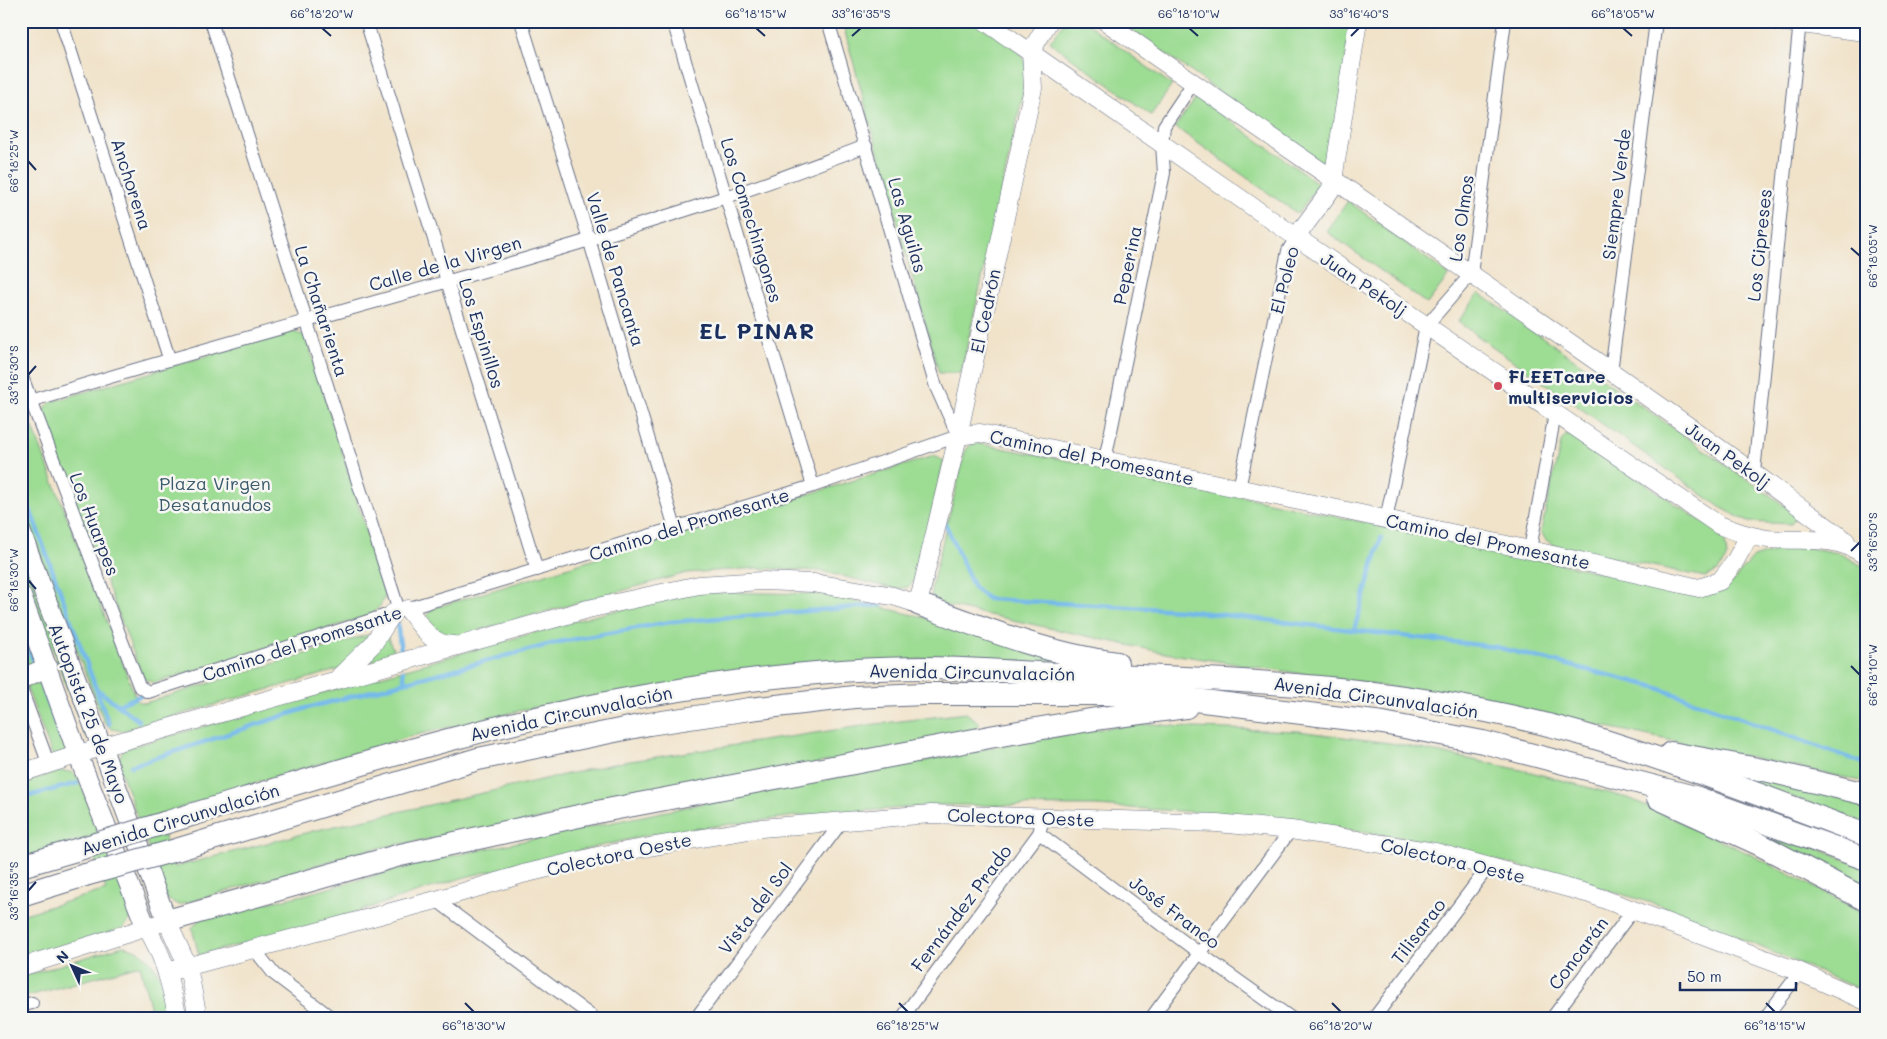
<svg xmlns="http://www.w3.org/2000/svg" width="1887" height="1039" font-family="Mali,sans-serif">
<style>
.green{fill:#9cdc93;stroke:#5c8678}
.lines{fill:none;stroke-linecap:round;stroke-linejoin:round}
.stream{stroke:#75b9eb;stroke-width:4.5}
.street-casing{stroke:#666e84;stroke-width:14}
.secondary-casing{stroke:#666e84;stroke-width:19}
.primary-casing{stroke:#666e84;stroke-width:21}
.highway-casing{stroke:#666e84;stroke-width:24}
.street{stroke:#fff;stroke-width:12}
.secondary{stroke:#fff;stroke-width:18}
.primary{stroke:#fff;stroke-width:19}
.highway{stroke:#fff;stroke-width:22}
.highway-bridge-casing{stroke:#666e84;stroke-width:24;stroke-linecap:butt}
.highway-bridge{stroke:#fff;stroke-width:22}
.ticks{fill:none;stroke:#1b2f5e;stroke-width:2}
.poi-dot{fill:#d1495b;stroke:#f6f6f2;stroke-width:2}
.labels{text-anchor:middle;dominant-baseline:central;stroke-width:5;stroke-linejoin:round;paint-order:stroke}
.street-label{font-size:18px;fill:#1b2f5e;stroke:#f6f6f2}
.poi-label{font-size:18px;font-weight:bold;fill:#1b2f5e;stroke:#f6f6f2;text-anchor:start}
.park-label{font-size:18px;fill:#3b5a6b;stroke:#f6f6f2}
.district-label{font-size:22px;font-weight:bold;letter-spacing:1px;fill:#1b2f5e;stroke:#f6f6f2}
.neatline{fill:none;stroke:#1b2f5e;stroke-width:2}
.ticks-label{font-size:12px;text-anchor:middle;fill:#1b2f5e}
</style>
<rect width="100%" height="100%" fill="#f6f6f2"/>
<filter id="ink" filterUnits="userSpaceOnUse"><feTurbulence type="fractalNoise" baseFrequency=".02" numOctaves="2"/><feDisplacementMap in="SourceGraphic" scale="10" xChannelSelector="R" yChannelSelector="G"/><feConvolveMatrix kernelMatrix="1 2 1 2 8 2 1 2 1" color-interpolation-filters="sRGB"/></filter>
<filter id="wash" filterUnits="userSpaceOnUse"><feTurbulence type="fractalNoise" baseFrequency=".0096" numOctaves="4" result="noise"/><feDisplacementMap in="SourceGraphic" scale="20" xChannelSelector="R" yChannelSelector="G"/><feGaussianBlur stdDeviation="1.12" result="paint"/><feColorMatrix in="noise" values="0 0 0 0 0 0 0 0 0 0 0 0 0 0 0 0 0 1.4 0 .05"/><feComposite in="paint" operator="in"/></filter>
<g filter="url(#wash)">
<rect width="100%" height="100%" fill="#f1e3ca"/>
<!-- green -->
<g class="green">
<path d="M842,21H973L1016,49L1025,61L1028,71L961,373H939Z"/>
<path d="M1065,21H1084L1172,85L1151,115L1050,42Z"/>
<path d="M1119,21H1350L1336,146L1326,162L1318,161Z"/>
<path d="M1197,97L1319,184L1298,214L1175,127Z"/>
<path d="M1348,201L1449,275L1427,304L1326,231Z"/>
<path d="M1479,293L1798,515L1791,524L1748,522L1720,507L1458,322Z"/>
<path d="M291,331L306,336L386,595L380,606L371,615L154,683L143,678L43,416L45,408L51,402Z"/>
<path d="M21,396L137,701L145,703L367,635L371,640L344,668L122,731L111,729L104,722L21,504Z"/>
<path d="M1572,434L1714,530L1725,542L1727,557L1718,571L1705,577L1553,545L1545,539L1541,531L1561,442L1565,436Z"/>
<path d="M975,443L1118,470L1707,595L1726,589L1753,558L1774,551L1805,547L1839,553L1866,568V782L1499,704L1165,653L943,605L932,596L931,589L965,452L968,447Z"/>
<path d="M934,456L944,461L917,576L909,587L896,589L821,571L757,568L686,573L448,639L438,637L425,620L431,609Z"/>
<path d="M21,544L92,734L85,736L21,565Z"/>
<path d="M696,592L826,594L926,618L1102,669L929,658L532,708L416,735L238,788L157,816L175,867L313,831L617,763L868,725L966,713L980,723L974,732L525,822L368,850L179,905L167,899L117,761L124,749L593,616Z"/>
<path d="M21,605L42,661L22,669L21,665Z"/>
<path d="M385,632L396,655L357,665Z"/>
<path d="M47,675L68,750L53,757L26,686Z"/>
<path d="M1153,724L1193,728L1298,731L1397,744L1531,772L1631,799L1752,855L1866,914V992L1669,908L1573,880L1413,839L1246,815L1096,806L943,805L796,816L653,834L465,877L309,927L199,955L192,928L202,917L303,895L437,859L705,803L1032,740L1106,728Z"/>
<path d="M62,771L71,772L78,777L133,912L131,919L123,928L21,959V915L106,890L87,838L21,858V783Z"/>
<path d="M1741,772L1866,798V823L1743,780Z"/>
<path d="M1737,817L1866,868V892L1734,825Z"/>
<path d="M123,946C155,950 168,990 173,1018H153L140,965L21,998V977Z"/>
</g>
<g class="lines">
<!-- stream -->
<g class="stream">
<path d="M21,485L109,724"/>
<path d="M944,521L974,588L988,599L1181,610L1496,647L1652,686L1866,764"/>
<path d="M397,623L401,651"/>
<path d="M21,629L34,663"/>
<path d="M1354,630L1381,538"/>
<path d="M403,671L405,683"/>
<path d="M41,682L61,738"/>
<path d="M98,690L139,721"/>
<path d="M118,705L144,694"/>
<path d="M131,766L307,708L559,642L670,622L881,605"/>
<path d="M21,798L78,783"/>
</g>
</g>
</g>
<g filter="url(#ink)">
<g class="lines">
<defs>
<g id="street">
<path d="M61,21L169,358"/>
<path d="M211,21L399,611"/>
<path d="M366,21L537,570"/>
<path d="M521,21L589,239L675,528"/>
<path d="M673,21L813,486"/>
<path d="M1611,372L1656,21"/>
<path d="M21,374L139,686L148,692L393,613L813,486L958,436L936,387L828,21"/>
<path d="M30,401C261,330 496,273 726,197C773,182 820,163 866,146"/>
<path d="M1105,460L1164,173L1162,144L1164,126L1193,83"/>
<path d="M1754,472L1800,21"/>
<path d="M1239,489L1288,251L1296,237"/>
<path d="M1386,520L1426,326L1471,274L1505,21"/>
<path d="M1530,549L1555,414"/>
<path d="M21,689L49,765"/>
<path d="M1039,833L1199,953L1291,1018"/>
<path d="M436,900L594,1018"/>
<path d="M254,949L274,974L332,1018"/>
<path d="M21,1006L32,1003"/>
<path d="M696,1018L843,820"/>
<path d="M902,1018L1039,833L1041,826"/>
<path d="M1151,1018L1291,830"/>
<path d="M1374,1018L1489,866"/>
<path d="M1552,1018L1633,910"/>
<path d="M1765,1018L1800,972"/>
</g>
<g id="secondary">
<path d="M985,21L1296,237L1719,525C1735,531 1750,537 1768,539C1803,542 1833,533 1866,556"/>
<path d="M1105,21C1352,195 1605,361 1846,541"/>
<path d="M1776,21L1866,32"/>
<path d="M1296,237L1330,191L1333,180L1358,21"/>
<path d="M958,436L980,433C1219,486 1460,532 1699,588L1720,581L1734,563L1749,536"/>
<path d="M408,609C421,626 431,646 455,645"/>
<path d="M340,676L373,644L393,613"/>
<path d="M21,773L101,747L588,609L699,585L762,581L813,583L893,596L918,604L958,436L1033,88L1031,51L1049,21"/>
<path d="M146,927C165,957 170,984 178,1018"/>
<path d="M21,967L167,921L188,967L198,1018"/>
<path d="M167,972L436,900L523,874L602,855L761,828L931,814L1217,823L1291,830L1435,852L1590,894L1800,972L1866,1001"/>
</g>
<g id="primary">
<path d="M21,532L167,921"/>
<path d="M21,595L78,755L146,927"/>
<path d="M21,679L48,667"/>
</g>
<g id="highway">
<path d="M918,604C983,628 1048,654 1117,663"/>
<path d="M1671,753L1769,771L1866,794"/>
<path d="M1658,798L1759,844L1866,900"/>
<path d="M164,823C326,775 488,722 655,694C744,679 835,668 925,668C972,668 1018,673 1065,674C1245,678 1429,687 1602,740C1691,768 1779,802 1866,835"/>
<path d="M176,850L478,759L649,724L750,709L854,697L924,694H1145L1383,723L1483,742L1698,798L1866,859"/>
<path d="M21,866L76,850"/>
<path d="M21,895L85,875"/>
<path d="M167,921L400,855L602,811L995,736L1102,718L1186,707"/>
</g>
</defs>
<!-- street casing -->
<use href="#street" class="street-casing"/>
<!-- secondary casing -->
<use href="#secondary" class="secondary-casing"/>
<!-- primary casing -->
<use href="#primary" class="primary-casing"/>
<!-- highway casing -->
<use href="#highway" class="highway-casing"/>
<!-- street -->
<use href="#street" class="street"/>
<!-- secondary -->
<use href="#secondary" class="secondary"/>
<!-- primary -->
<use href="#primary" class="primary"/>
<!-- highway -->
<use href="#highway" class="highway"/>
<defs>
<g id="highway-bridge">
<path d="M76,850L164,823"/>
<path d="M85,875L176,850"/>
</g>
</defs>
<!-- highway-bridge casing -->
<use href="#highway-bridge" class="highway-bridge-casing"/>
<!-- highway-bridge -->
<use href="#highway-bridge" class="highway-bridge"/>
</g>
</g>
<!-- ticks -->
<path class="ticks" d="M322,28L331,36M756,28L765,36M1189,28L1198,36M1623,28L1632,36M852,36L861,28M1351,36L1359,28M28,161L36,170M1851,248L1860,256M28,375L36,366M1851,551L1860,542M28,580L36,589M1851,666L1860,675M28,891L36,882M465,1003L474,1012M899,1003L908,1012M1332,1003L1341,1012M1766,1003L1775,1012"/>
<!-- markers -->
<circle class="poi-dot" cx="1498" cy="386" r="5"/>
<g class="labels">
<!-- street labels -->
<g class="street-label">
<text transform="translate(132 184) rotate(72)">Anchorena</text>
<text transform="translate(1616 194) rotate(-83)">Siempre Verde</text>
<text transform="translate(1461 218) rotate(-82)">Los Olmos</text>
<text transform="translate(752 220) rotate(73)">Los Comechingones</text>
<text transform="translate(908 225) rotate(74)">Las Aguilas</text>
<text transform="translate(1759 245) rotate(-84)">Los Cipreses</text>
<text transform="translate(445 263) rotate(-16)">Calle de la Virgen</text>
<text transform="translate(1127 265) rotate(-78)">Peperina</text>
<text transform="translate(616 269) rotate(73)">Valle de Pancanta</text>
<text transform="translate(1284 280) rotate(-76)">El Poleo</text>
<text transform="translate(1364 284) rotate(34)">Juan Pekolj</text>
<text transform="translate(322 311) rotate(72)">La Chañarienta</text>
<text transform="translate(985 311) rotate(-78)">El Cedrón</text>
<text transform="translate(482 333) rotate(73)">Los Espinillos</text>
<text transform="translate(1728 455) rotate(36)">Juan Pekolj</text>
<text transform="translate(1092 457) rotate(12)">Camino del Promesante</text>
<text transform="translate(95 524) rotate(69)">Los Huarpes</text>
<text transform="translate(689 524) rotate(-17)">Camino del Promesante</text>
<text transform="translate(1488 541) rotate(12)">Camino del Promesante</text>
<text transform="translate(302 643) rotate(-18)">Camino del Promesante</text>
<text transform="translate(972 672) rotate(1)">Avenida Circunvalación</text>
<text transform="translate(1376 697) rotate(8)">Avenida Circunvalación</text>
<text transform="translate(89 713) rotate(69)">Autopista 25 de Mayo</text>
<text transform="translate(571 713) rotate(-12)">Avenida Circunvalación</text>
<text transform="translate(1021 817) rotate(2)">Colectora Oeste</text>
<text transform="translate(180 819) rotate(-17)">Avenida Circunvalación</text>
<text transform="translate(619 854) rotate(-12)">Colectora Oeste</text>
<text transform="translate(1453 860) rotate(13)">Colectora Oeste</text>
<text transform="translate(755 908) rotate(-53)">Vista del Sol</text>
<text transform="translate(961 908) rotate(-53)">Fernández Prado</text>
<text transform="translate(1175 912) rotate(37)">José Franco</text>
<text transform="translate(1418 931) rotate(-53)">Tilisarao</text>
<text transform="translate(1578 953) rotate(-53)">Concarán</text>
</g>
<!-- poi labels -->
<g class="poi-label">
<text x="1508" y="376">FLEETcare<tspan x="1508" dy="21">multiservicios</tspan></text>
</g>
<!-- park labels -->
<g class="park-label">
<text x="215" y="483">Plaza Virgen<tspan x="215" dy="21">Desatanudos</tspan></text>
</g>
<!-- district labels -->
<g class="district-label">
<text x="757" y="330">EL PINAR</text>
</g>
</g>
<!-- margin -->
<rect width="1887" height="1039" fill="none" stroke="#f6f6f2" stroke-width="55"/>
<!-- north arrow -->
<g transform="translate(72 966) rotate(314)" stroke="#f6f6f2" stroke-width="4" paint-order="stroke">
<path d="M0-4L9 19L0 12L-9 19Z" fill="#1b2f5e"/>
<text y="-8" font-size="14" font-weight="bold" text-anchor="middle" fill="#1b2f5e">N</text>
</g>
<!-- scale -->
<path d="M1680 982v8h116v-8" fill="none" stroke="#1b2f5e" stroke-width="2.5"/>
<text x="1687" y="982" font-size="15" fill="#1b2f5e" stroke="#f6f6f2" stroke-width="4" paint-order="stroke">50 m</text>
<rect x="28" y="28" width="1832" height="984" class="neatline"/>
<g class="ticks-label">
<text x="322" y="18">66°18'20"W</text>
<text x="756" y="18">66°18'15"W</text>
<text x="861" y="18">33°16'35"S</text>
<text x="1189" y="18">66°18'10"W</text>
<text x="1359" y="18">33°16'40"S</text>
<text x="1623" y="18">66°18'05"W</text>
<text transform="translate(14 161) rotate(-90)" y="4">66°18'25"W</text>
<text transform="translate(1873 256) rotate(-90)" y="4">66°18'05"W</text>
<text transform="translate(14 375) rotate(-90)" y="4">33°16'30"S</text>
<text transform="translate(1873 542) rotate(-90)" y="4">33°16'50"S</text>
<text transform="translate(14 580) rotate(-90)" y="4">66°18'30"W</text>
<text transform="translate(1873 675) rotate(-90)" y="4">66°18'10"W</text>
<text transform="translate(14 891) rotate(-90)" y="4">33°16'35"S</text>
<text x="474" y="1030">66°18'30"W</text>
<text x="908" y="1030">66°18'25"W</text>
<text x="1341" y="1030">66°18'20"W</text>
<text x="1775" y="1030">66°18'15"W</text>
</g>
</svg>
